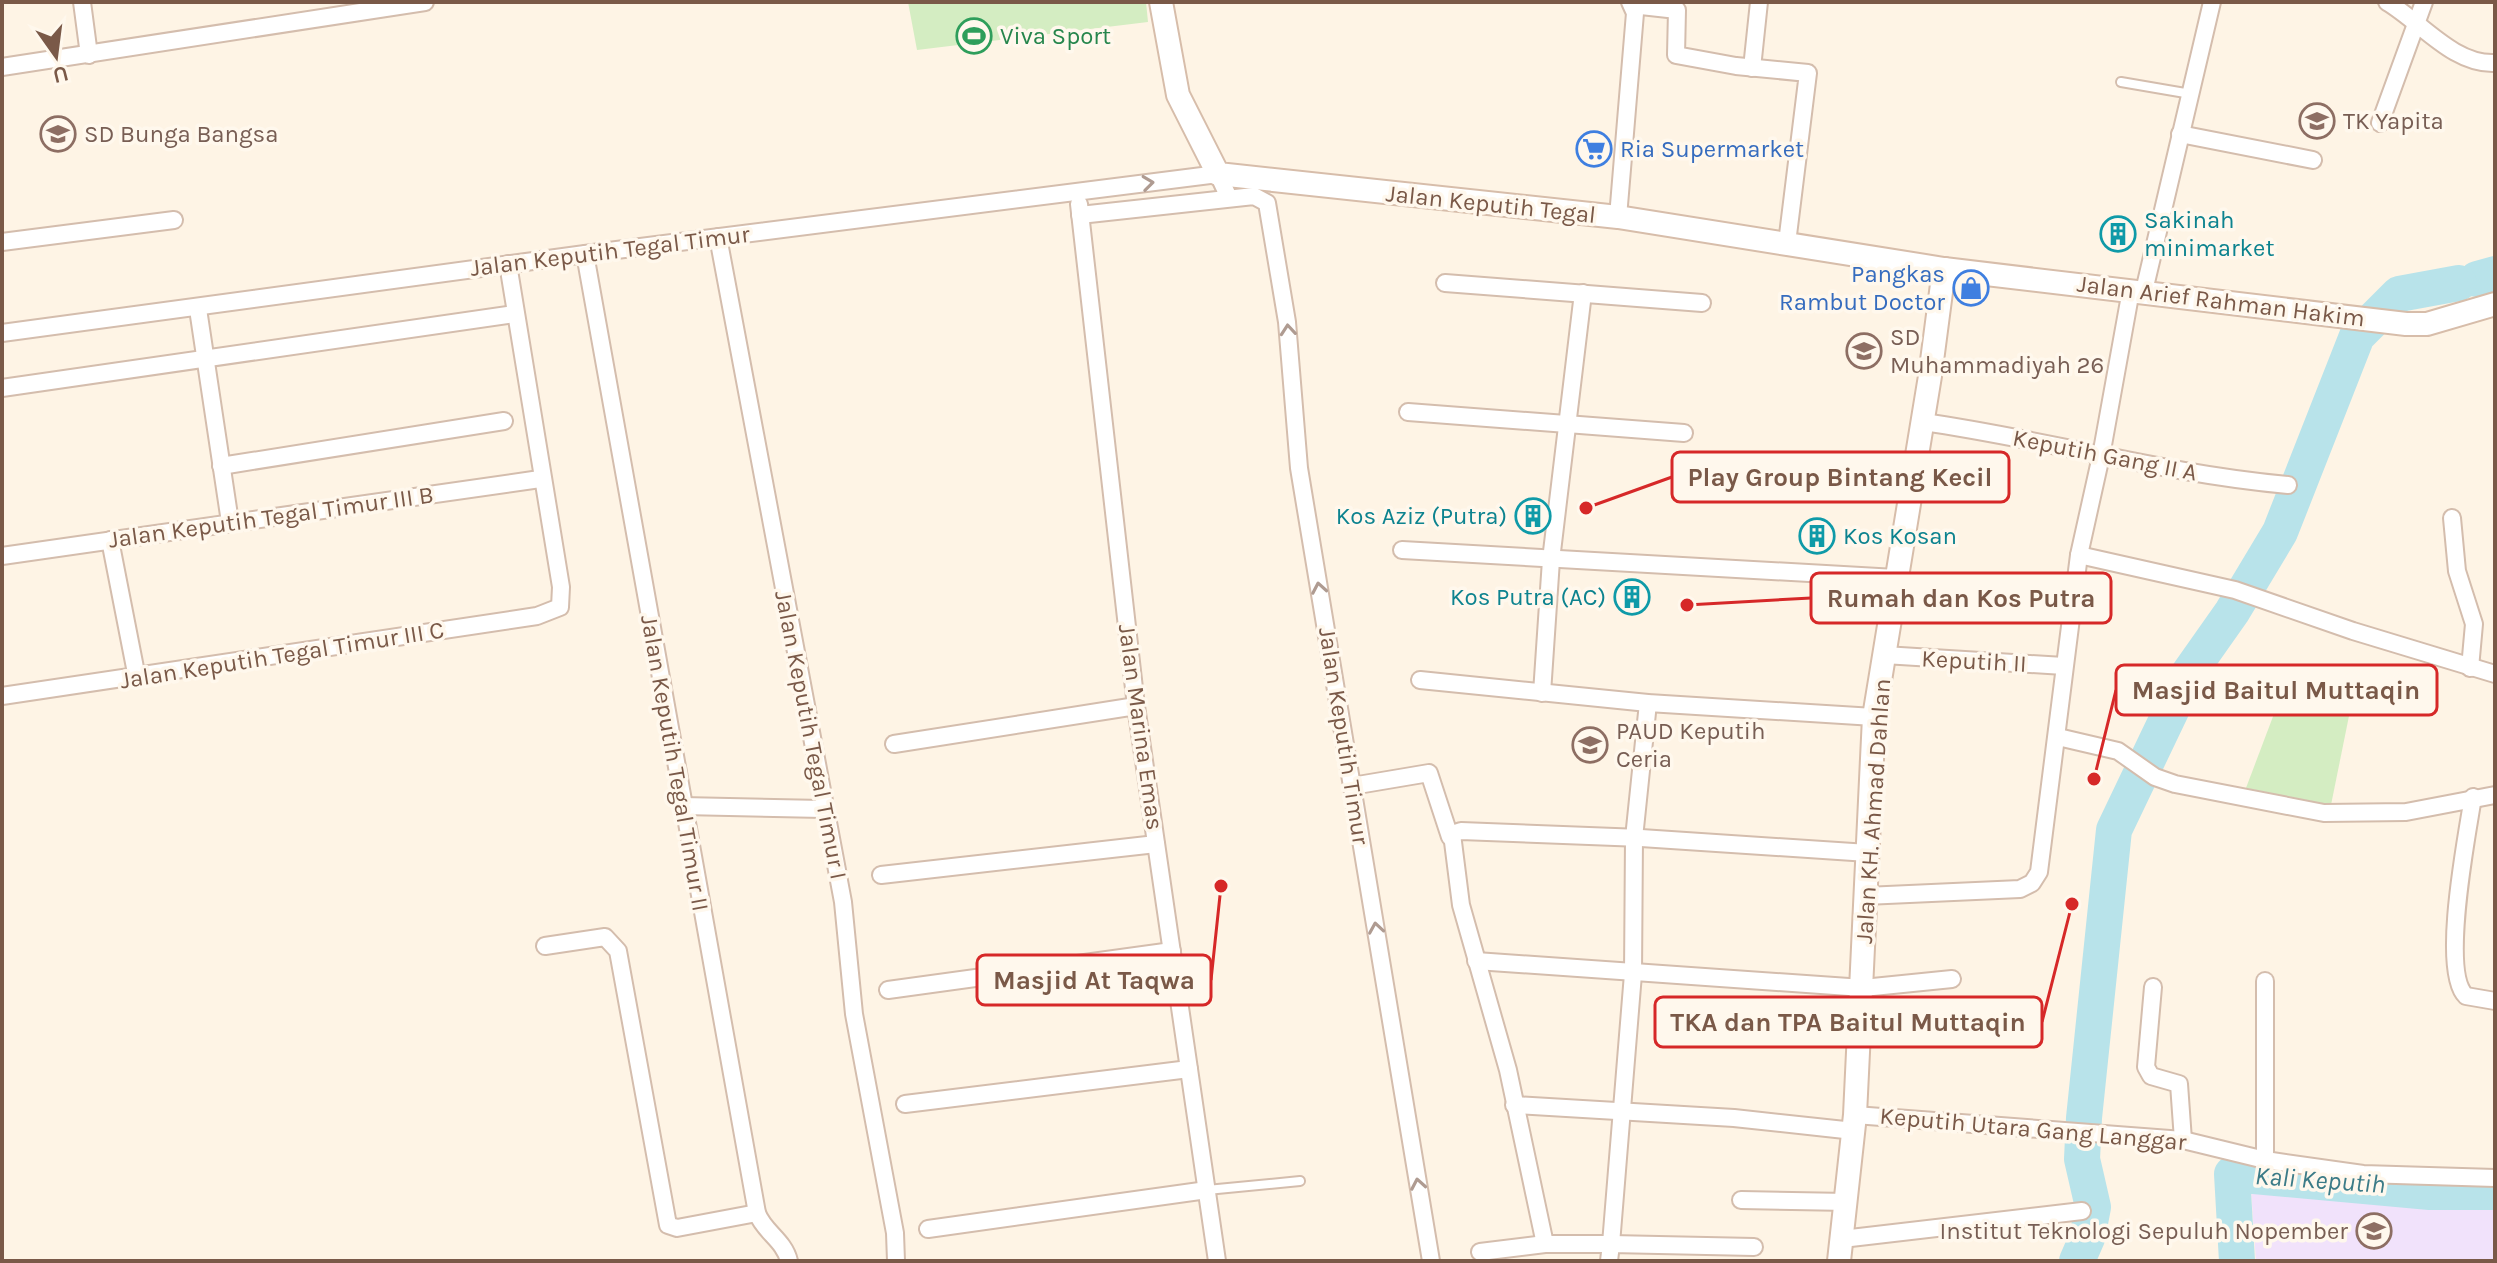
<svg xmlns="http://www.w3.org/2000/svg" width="2497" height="1263" font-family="Karla,sans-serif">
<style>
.education{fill:#f1e2fb}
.grass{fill:#d4edc2}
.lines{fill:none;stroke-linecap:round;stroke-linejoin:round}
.river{stroke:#b8e3ea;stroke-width:36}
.lane-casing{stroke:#d4bdad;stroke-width:12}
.street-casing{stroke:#d4bdad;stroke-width:20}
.secondary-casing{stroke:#d7bdaa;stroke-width:26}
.lane{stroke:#fff;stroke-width:8}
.street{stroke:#fff;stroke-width:16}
.secondary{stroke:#fff;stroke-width:22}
.oneway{stroke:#af9b91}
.labels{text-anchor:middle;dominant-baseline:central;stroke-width:7;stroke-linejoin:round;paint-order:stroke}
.leisure-label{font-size:24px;fill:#27864d;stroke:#fff8ed;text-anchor:start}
.education-label{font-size:24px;fill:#785e54;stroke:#fff8ed;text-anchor:start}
.shop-label{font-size:24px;fill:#366cbe;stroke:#fff8ed;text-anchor:start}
.street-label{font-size:24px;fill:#7a5948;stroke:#fff8ed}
.culture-label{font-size:24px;fill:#0d838f;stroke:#fff8ed;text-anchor:start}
.water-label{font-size:26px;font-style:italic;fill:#3c7b87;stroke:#fff8ed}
.leader{fill:none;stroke:#d62828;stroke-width:3}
.callout-dot{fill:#d62828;stroke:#fff8ed;stroke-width:3}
.callout{fill:#fff8ed;stroke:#d62828;stroke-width:3}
.callout-label{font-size:26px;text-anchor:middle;font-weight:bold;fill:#7a5948}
</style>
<rect width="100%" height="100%" fill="#fef4e5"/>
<!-- education -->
<path class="education" d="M2251,1190L2495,1202V1261H2256Z"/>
<!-- grass -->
<g class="grass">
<path d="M908,2H1146L1148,22L917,50Z"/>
<path d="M2280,698L2350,711L2331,805L2246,788Z"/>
</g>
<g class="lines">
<!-- river -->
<g class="river">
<path d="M2477,279L2495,274"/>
<path d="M2077,1261L2087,1238L2093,1207L2082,1159L2084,1118L2114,830L2189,673L2232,612L2280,532L2357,336L2399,294L2459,283"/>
<path d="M2237,1261L2232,1174L2430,1192H2495"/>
</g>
<defs>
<g id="lane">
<path d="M2121,82L2191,94"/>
<path d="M1207,1190L1300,1181"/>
</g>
<g id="street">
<path d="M82,2L89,55"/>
<path d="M2387,2C2420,21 2453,65 2495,63"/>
<path d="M1632,5L1677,10L1676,55L1736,66L1808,73L1787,243"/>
<path d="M2,67L425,2"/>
<path d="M1752,68L1759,2"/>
<path d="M2380,123L2424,2"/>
<path d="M2180,134L2313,160"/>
<path d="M1079,204L1136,706L1217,1261"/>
<path d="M1080,215L1254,196L1267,203L1287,322L1299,468L1431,1261"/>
<path d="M1618,217L1635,13L1630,2"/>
<path d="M718,237L843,902L854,1014L895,1233L896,1261"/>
<path d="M2,242L174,220"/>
<path d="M585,254L757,1213C764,1232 784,1240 789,1261"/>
<path d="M1445,283L1702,303"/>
<path d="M2144,291L2212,2"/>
<path d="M198,309L230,522"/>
<path d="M2,333L585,254L1218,174L1229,198"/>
<path d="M2,388L514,314"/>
<path d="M1408,412L1684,433"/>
<path d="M1923,422C2045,439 2164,474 2288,485"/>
<path d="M221,466L504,421"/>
<path d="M2452,518L2457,571L2474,624L2470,668"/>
<path d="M110,540L137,678"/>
<path d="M1402,550L1896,578"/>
<path d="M2079,555L2235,590L2353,631L2495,674"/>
<path d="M2,556L540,479"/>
<path d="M1884,655L2064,666"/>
<path d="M1420,680L1648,703L1874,717"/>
<path d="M1542,693L1551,560L1583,293"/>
<path d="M2,696L537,616L560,607L561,587L508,264"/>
<path d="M2058,737L2118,751L2155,777L2175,784L2324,813L2406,812L2495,795"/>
<path d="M894,744L1136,706"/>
<path d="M1352,786L1429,773L1450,837"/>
<path d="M2473,797C2467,835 2440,972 2466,996L2495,1001"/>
<path d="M682,806L823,809"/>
<path d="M881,875L1156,844"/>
<path d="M1865,896L2020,889L2032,883L2039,872L2079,555L2101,456L2131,290"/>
<path d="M545,946L605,937L618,951L668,1225L677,1228L757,1213"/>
<path d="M1476,961L1863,988L1952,979"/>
<path d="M2265,981V1160"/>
<path d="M2153,987L2146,1067L2151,1076L2179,1084L2183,1140"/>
<path d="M888,990L1172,951"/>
<path d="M905,1104L1189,1069"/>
<path d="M1514,1105L1734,1118L1854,1131"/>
<path d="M1855,1115L2183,1140L2265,1160L2363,1174L2495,1178"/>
<path d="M1741,1200L1848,1202"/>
<path d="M928,1229L1207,1190"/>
<path d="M1842,1239L2082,1211"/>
<path d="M1545,1244L1508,1070L1461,905L1452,834L1461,831L1641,838L1868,853"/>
<path d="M1480,1252L1545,1244H1611L1633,974L1634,838L1648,703"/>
<path d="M1609,1261L1611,1244L1754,1247"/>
</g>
<g id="secondary">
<path d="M1161,2L1178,95L1218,174L1618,217L1944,269L2406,324H2427L2495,304"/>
<path d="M1839,1261L1855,1115L1874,717L1930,376L1944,269"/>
</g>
</defs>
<!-- lane casing -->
<use href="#lane" class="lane-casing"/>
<!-- street casing -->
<use href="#street" class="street-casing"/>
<!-- secondary casing -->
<use href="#secondary" class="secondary-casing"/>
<!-- lane -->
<use href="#lane" class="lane"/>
<!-- street -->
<use href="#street" class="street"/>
<!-- secondary -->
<use href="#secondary" class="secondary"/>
</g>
<!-- one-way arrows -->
<defs><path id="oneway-chevron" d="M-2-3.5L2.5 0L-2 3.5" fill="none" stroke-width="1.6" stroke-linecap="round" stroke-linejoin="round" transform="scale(2)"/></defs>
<g class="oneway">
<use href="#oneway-chevron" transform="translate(1148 183) rotate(-7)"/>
<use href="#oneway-chevron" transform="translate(1288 330) rotate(-95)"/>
<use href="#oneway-chevron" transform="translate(1319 588) rotate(-100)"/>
<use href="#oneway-chevron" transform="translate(1376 928) rotate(-99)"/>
<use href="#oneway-chevron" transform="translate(1418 1184) rotate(-100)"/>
</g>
<!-- icons -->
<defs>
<symbol id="stadium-ring" viewBox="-11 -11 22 22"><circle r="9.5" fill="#fff8ed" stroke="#2e9e5b" stroke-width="1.5"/><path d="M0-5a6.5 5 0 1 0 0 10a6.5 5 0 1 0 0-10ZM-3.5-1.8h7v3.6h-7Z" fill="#2e9e5b"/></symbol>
<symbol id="school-ring" viewBox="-11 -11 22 22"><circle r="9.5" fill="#fff8ed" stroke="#8d6e63" stroke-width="1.5"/><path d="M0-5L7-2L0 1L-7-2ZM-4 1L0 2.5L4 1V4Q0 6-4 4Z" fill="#8d6e63"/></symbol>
<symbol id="supermarket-ring" viewBox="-11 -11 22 22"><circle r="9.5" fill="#fff8ed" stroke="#3f7fe0" stroke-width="1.5"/><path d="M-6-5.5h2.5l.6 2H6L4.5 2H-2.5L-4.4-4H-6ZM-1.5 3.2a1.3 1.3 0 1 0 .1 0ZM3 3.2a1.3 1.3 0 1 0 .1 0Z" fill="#3f7fe0"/></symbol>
<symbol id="building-ring" viewBox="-11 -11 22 22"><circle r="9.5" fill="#fff8ed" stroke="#0f9aa8" stroke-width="1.5"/><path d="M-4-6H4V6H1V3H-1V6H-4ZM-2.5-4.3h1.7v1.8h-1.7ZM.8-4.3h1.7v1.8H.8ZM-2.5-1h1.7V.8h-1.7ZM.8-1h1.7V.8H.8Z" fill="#0f9aa8"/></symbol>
<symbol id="shop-ring" viewBox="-11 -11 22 22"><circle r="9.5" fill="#fff8ed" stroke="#3f7fe0" stroke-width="1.5"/><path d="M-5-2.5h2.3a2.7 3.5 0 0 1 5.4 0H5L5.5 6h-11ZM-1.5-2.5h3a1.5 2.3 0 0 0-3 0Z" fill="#3f7fe0"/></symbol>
<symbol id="university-ring" viewBox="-11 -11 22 22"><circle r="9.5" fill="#fff8ed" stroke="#8d6e63" stroke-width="1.5"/><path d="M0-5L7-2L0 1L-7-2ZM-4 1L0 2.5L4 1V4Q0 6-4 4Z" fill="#8d6e63"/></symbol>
</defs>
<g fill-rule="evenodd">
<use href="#stadium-ring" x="954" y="16" width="40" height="40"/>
<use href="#school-ring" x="2297" y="101" width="40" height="40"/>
<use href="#school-ring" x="38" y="114" width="40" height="40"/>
<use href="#supermarket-ring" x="1574" y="129" width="40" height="40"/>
<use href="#building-ring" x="2098" y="214" width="40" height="40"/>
<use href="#shop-ring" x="1951" y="268" width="40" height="40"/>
<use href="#school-ring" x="1844" y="331" width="40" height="40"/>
<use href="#building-ring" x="1513" y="496" width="40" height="40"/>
<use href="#building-ring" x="1797" y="516" width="40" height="40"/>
<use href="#building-ring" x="1612" y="577" width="40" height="40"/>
<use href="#school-ring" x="1570" y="725" width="40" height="40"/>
<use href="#university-ring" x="2354" y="1211" width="40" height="40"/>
</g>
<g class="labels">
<!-- leisure labels -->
<g class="leisure-label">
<text x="1000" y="36">Viva Sport</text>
</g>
<!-- education labels -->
<g class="education-label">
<text x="2343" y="121">TK Yapita</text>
<text x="84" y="134">SD Bunga Bangsa</text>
<text x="1890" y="337">SD<tspan x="1890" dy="28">Muhammadiyah 26</tspan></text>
<text x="1616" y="731">PAUD Keputih<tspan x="1616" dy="28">Ceria</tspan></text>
<text x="2348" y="1231" text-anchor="end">Institut Teknologi Sepuluh Nopember</text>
</g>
<!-- shop labels -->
<g class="shop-label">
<text x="1620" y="149">Ria Supermarket</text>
<text x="1945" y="274" text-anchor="end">Pangkas<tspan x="1945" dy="28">Rambut Doctor</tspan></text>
</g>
<!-- street labels -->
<g class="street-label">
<text transform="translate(1491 204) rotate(6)">Jalan Keputih Tegal</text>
<text transform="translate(610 251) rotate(-7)">Jalan Keputih Tegal Timur</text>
<text transform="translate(2221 301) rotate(7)">Jalan Arief Rahman Hakim</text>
<text transform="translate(2105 455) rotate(11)">Keputih Gang II A</text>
<text transform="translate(271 517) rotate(-8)">Jalan Keputih Tegal Timur III B</text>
<text transform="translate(282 655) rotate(-9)">Jalan Keputih Tegal Timur III C</text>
<text transform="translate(1974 661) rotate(3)">Keputih II</text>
<text transform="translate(1141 727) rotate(82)">Jalan Marina Emas</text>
<text transform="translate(811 735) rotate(79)">Jalan Keputih Tegal Timur I</text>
<text transform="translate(1344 736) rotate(81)">Jalan Keputih Timur</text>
<text transform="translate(675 763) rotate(80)">Jalan Keputih Tegal Timur II</text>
<text transform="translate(1873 811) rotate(-86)">Jalan KH. Ahmad Dahlan</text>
<text transform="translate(2033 1129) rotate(5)">Keputih Utara Gang Langgar</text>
</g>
<!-- culture labels -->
<g class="culture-label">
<text x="2144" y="220">Sakinah<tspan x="2144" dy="28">minimarket</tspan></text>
<text x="1507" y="516" text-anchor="end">Kos Aziz (Putra)</text>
<text x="1843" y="536">Kos Kosan</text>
<text x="1606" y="597" text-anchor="end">Kos Putra (AC)</text>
</g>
<!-- water labels -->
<g class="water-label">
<text transform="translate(2320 1180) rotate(4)">Kali Keputih</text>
</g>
</g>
<!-- callouts -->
<path class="leader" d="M1586 508L1672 477M1687 605L1811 598M2094 779L2116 690M1221 886L1211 980M2072 904L2042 1022"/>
<g class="callout-dot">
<circle cx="1586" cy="508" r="8"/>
<circle cx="1687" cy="605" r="8"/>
<circle cx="2094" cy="779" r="8"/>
<circle cx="1221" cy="886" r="8"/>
<circle cx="2072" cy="904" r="8"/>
</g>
<g class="callout">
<rect x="1672" y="452" width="337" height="50" rx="8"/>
<rect x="1811" y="573" width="300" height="50" rx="8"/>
<rect x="2116" y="665" width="321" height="50" rx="8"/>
<rect x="977" y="955" width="234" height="50" rx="8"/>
<rect x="1655" y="997" width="387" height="50" rx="8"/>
</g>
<g class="callout-label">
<text x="1840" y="486">Play Group Bintang Kecil</text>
<text x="1961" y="607">Rumah dan Kos Putra</text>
<text x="2276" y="699">Masjid Baitul Muttaqin</text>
<text x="1094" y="989">Masjid At Taqwa</text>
<text x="1848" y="1031">TKA dan TPA Baitul Muttaqin</text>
</g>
<!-- border -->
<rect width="2497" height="1263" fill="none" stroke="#7a5948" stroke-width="8"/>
<!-- north arrow -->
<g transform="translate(56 56) rotate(166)" stroke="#fff8ed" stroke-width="6" paint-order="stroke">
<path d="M0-6L14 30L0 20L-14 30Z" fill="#7a5948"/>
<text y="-12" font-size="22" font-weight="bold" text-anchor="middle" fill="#7a5948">U</text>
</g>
</svg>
